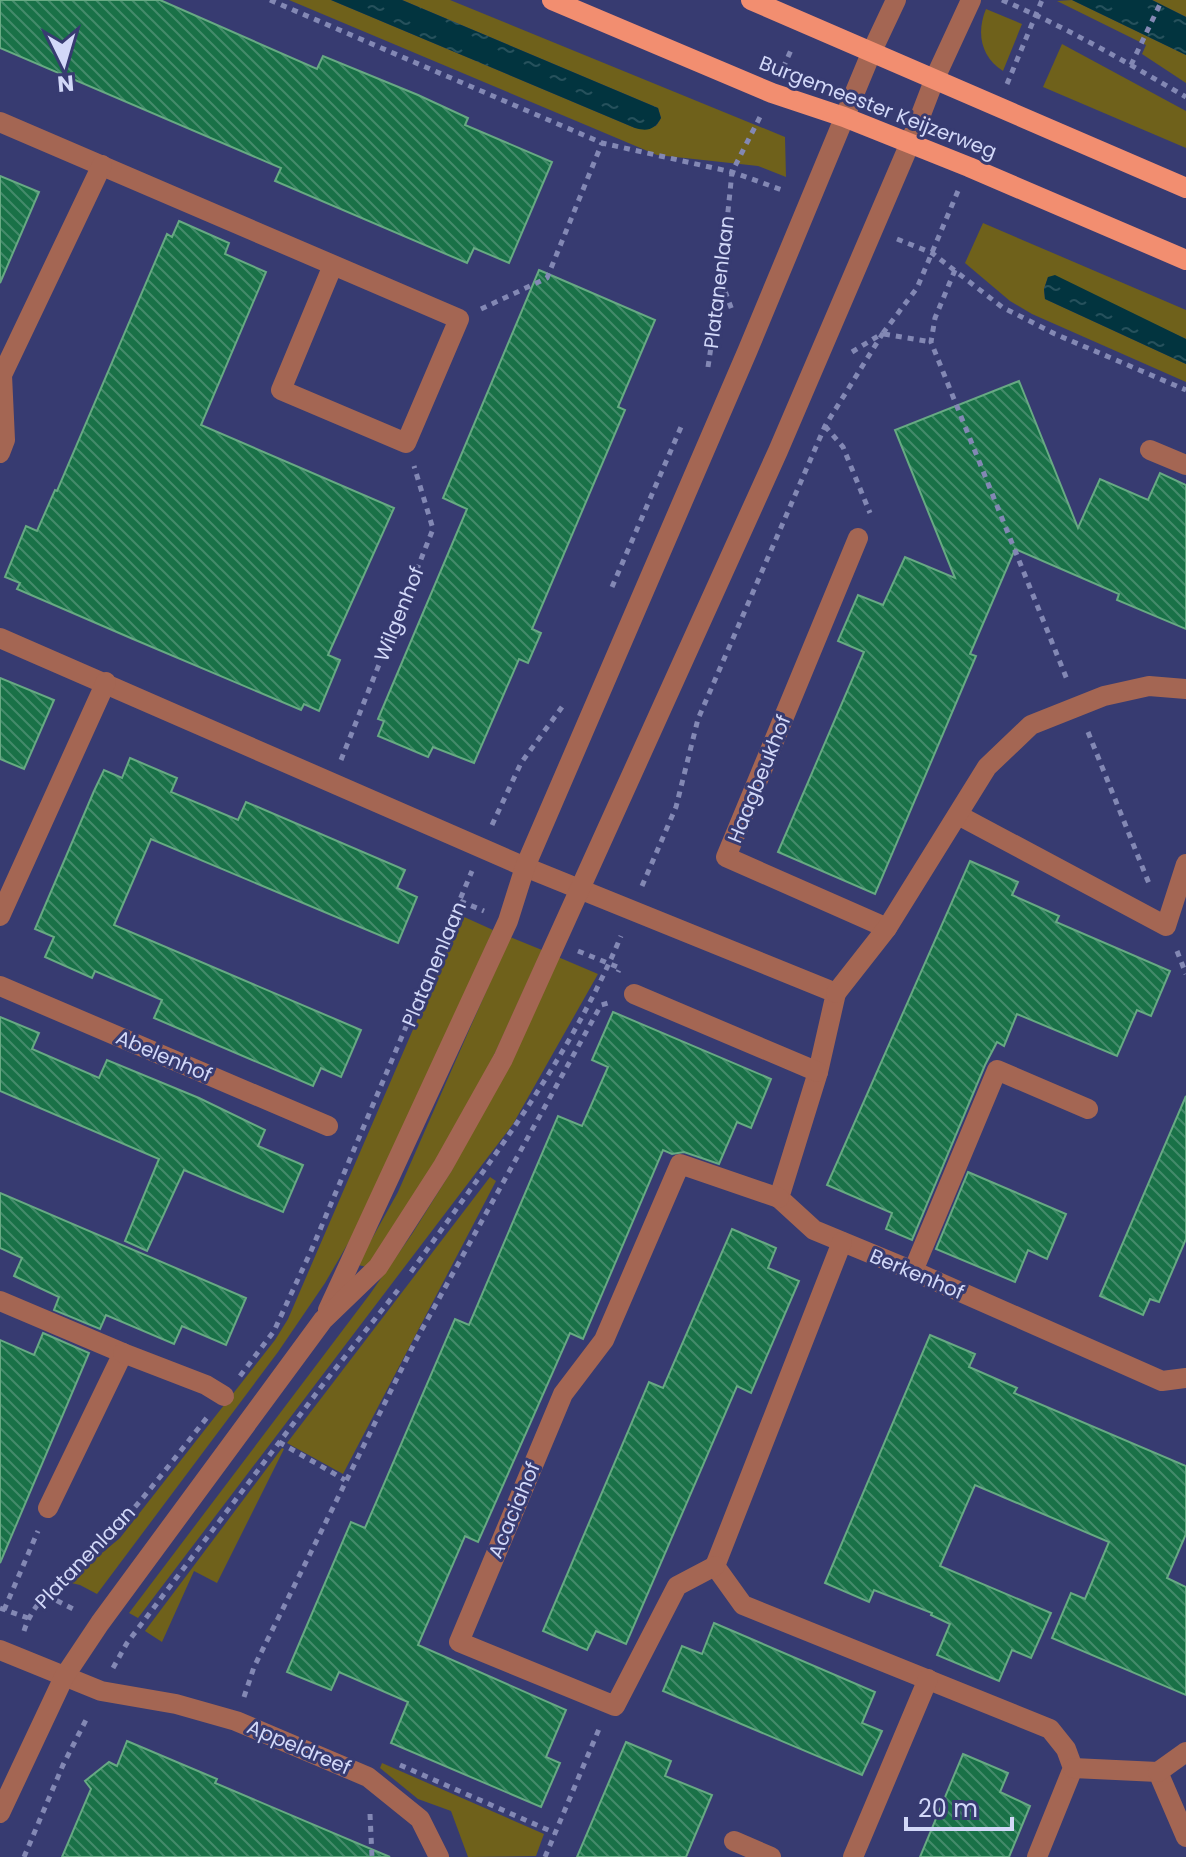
<svg xmlns="http://www.w3.org/2000/svg" width="1186" height="1857" font-family="Poppins,sans-serif">
<style>
.green{fill:#6f611b}
.water{fill:url(#water-ripples)}
.building{fill:url(#building-back-hatch);stroke:#67aa83;stroke-width:2}
.lines{fill:none;stroke-linecap:round;stroke-linejoin:round}
.path{stroke:#8388b4;stroke-width:5;stroke-dasharray:6 6;stroke-linecap:butt}
.minor{stroke:#a46653;stroke-width:20}
.major{stroke:#f28e70;stroke-width:20}
.labels{text-anchor:middle;dominant-baseline:central;stroke-width:6;stroke-linejoin:round;paint-order:stroke}
.street-label{font-size:20px;fill:#d2d8f8;stroke:#373b71}
</style>
<defs>
<pattern id="water-ripples" width="26" height="14" patternUnits="userSpaceOnUse" patternTransform="scale(2)"><rect width="26" height="14" fill="#02343f"/><path d="M2 4q2-2 4 0t4 0M15 11q2-2 4 0t4 0" fill="none" stroke="#26515c"/></pattern>
<pattern id="building-back-hatch" width="6" height="6" patternUnits="userSpaceOnUse" patternTransform="scale(2)"><rect width="6" height="6" fill="#197147"/><path d="M-1 5l2 2M0 0l6 6M5-1l2 2" fill="none" stroke="#448b6b"/></pattern>
</defs>
<rect width="100%" height="100%" fill="#373b71"/>
<!-- green -->
<g class="green">
<path d="M289,0H331L635,128L656,126L661,118L658,108L402,0H450L785,137L786,177L758,166L657,155Z"/>
<path d="M1072,0L1186,55V83L1142,54L1146,45L1057,1Z"/>
<path d="M1152,0H1186V17Z"/>
<path d="M986,9L1022,24L1003,71C981,57 976,33 986,9Z"/>
<path d="M1062,44L1186,111V148L1043,87Z"/>
<path d="M983,223L1186,310V339C1140,319 1095,296 1048,277L1044,289L1045,299L1186,364V382L1032,314L1010,301L965,263Z"/>
<path d="M462,916L493,930L376,1195L325,1283L278,1352L97,1594L80,1585L67,1582L120,1538L275,1340L288,1319Z"/>
<path d="M510,937L542,950L496,1051L473,1096L408,1207L367,1267L358,1265L360,1260L398,1192Z"/>
<path d="M558,957L598,974L513,1124L138,1618L129,1613L370,1294L412,1234L452,1170Z"/>
<path d="M490,1177L496,1181L343,1474L287,1443Z"/>
<path d="M282,1448L284,1449L217,1583L194,1571L162,1642L145,1631Z"/>
<path d="M382,1763L544,1834L536,1856L468,1857L451,1811L418,1799L380,1768Z"/>
</g>
<!-- water -->
<g class="water">
<path d="M331,0H402L658,108L661,118C655,129 648,132 635,128Z"/>
<path d="M1072,0H1152L1186,17V55Z"/>
<path d="M1055,275L1186,339V364L1045,299L1044,289L1048,277Z"/>
</g>
<!-- building -->
<g class="building">
<path d="M0,0H160L317,69L323,56L418,95L468,118L465,125L552,162L509,263L474,248L467,263L275,181L281,168L0,48Z"/>
<path d="M0,176L39,192L0,283Z"/>
<path d="M179,221L229,243L225,254L266,272L201,425L394,508L328,655L340,660L319,711L304,704L301,710L133,639L17,589L20,583L5,577L26,526L37,531L55,490L57,491L167,234L172,237Z"/>
<path d="M539,270L655,320L618,407L625,410L532,629L541,633L528,663L519,659L474,763L433,747L428,757L378,736L384,721L378,719L467,509L443,498Z"/>
<path d="M1019,381L1078,528L1100,479L1148,500L1160,473L1186,485V629L1117,600L1119,594L1015,549L970,654L976,656L875,894L778,852L864,652L838,641L858,595L883,605L905,557L955,578L895,430Z"/>
<path d="M0,678L54,700L24,769L0,759Z"/>
<path d="M130,758L177,778L171,792L238,820L246,802L405,870L397,888L417,897L398,943L151,839L114,925L361,1030L341,1077L321,1068L313,1086L154,1018L162,1000L95,971L92,978L45,957L54,937L35,929L94,791L104,770L122,778Z"/>
<path d="M970,861L1018,882L1012,895L1059,916L1056,922L1170,971L1151,1016L1137,1010L1117,1056L1017,1014L1004,1046L997,1042L985,1065L912,1240L886,1229L892,1213L827,1185Z"/>
<path d="M613,1012L771,1079L751,1128L737,1122L719,1164L684,1152L672,1154L663,1150L583,1339L570,1333L478,1542L465,1536L418,1645L566,1710L546,1757L560,1763L541,1807L391,1743L408,1702L339,1672L331,1690L287,1672L351,1522L365,1528L455,1319L469,1325L558,1116L582,1126L608,1067L592,1060Z"/>
<path d="M0,1017L39,1033L32,1049L99,1078L107,1060L199,1098L265,1130L258,1146L303,1165L283,1212L184,1170L147,1251L125,1241L159,1159L0,1091Z"/>
<path d="M1186,1096V1239L1159,1302L1150,1299L1143,1315L1100,1296Z"/>
<path d="M968,1172L1066,1214L1047,1259L1028,1250L1015,1282L936,1249Z"/>
<path d="M0,1193L246,1298L226,1345L182,1326L174,1344L106,1315L100,1329L54,1310L59,1297L14,1276L22,1258L0,1248Z"/>
<path d="M732,1229L776,1248L768,1268L799,1281L751,1393L737,1386L626,1644L596,1631L587,1650L543,1631L649,1382L663,1388Z"/>
<path d="M43,1333L89,1353L0,1563V1340L34,1355Z"/>
<path d="M930,1335L975,1354L969,1367L1017,1388L1014,1393L1186,1466V1534L1167,1578L1186,1587V1695L1052,1638L1071,1593L1085,1599L1109,1542L975,1485L940,1566L1051,1613L1031,1658L1012,1650L999,1681L937,1655L950,1624L931,1615L932,1613L874,1590L869,1602L825,1583Z"/>
<path d="M714,1623L875,1692L862,1723L882,1731L862,1775L663,1691L682,1646L702,1654Z"/>
<path d="M127,1741L217,1779L215,1783L390,1857H62L91,1789L85,1781L109,1762L117,1766Z"/>
<path d="M626,1742L671,1761L665,1776L712,1795L686,1857H577Z"/>
<path d="M963,1754L1008,1773L1000,1792L1030,1806L1009,1857H920Z"/>
</g>
<g class="lines">
<!-- path -->
<g class="path">
<path d="M270,0L602,143L732,172L785,191"/>
<path d="M1002,0C1066,27 1126,62 1186,97"/>
<path d="M1131,65L1162,0"/>
<path d="M783,68L792,48"/>
<path d="M1007,84L1042,0"/>
<path d="M897,239L932,253L1002,307L1055,334L1186,390"/>
<path d="M955,270L935,318L931,342L1068,682"/>
<path d="M721,280L733,313"/>
<path d="M481,309L547,278L602,143"/>
<path d="M884,334L931,342"/>
<path d="M852,352L883,333L917,288L958,191"/>
<path d="M708,367L721,280L732,172L760,117"/>
<path d="M825,426L843,447L870,513"/>
<path d="M612,587L681,427"/>
<path d="M1088,732L1150,886"/>
<path d="M341,760L433,529L414,466"/>
<path d="M492,825L521,763L562,707"/>
<path d="M642,886L676,807L698,719L825,426L883,333"/>
<path d="M460,901L484,911"/>
<path d="M578,951L620,968L618,972"/>
<path d="M1177,951L1186,974"/>
<path d="M411,1272C489,1163 569,1060 621,936"/>
<path d="M240,1376L274,1331L311,1251L472,871"/>
<path d="M279,1442L345,1480"/>
<path d="M46,1595L75,1610"/>
<path d="M0,1608L28,1618"/>
<path d="M4,1610L38,1531"/>
<path d="M24,1631C36,1592 74,1573 101,1545C140,1504 174,1459 209,1415"/>
<path d="M113,1668L127,1643L328,1378L398,1290"/>
<path d="M244,1697L254,1667L415,1342L601,1005L608,1003"/>
<path d="M400,1765L555,1833"/>
<path d="M370,1814L372,1857"/>
<path d="M24,1857L63,1765L88,1716"/>
<path d="M545,1857L599,1729"/>
</g>
<!-- minor -->
<g class="minor">
<path d="M0,122C153,187 306,253 459,319L406,443L281,390L333,265"/>
<path d="M1150,450L1186,465"/>
<path d="M0,453L5,440L2,375L102,165"/>
<path d="M858,538L726,857L887,928"/>
<path d="M0,638L525,867L836,993L818,1072L779,1198L814,1230L913,1271L1162,1381L1186,1378"/>
<path d="M958,815L1166,926L1186,864"/>
<path d="M0,916L106,682"/>
<path d="M0,986L328,1126"/>
<path d="M836,993L887,928L987,767L1031,725L1104,696L1149,686L1186,689"/>
<path d="M634,994L818,1072"/>
<path d="M842,1242L715,1566L743,1605L1050,1729L1066,1749L1073,1768L1037,1857"/>
<path d="M913,1271L997,1070L1088,1109"/>
<path d="M0,1301L123,1353L48,1508"/>
<path d="M328,1310L508,921L525,867L747,352L872,51L896,0"/>
<path d="M123,1353L206,1385L224,1396"/>
<path d="M715,1566L677,1586L615,1706L459,1642L563,1394L604,1340L680,1164L779,1198"/>
<path d="M0,1650L101,1691L176,1704L236,1721L368,1777L420,1819L439,1857"/>
<path d="M1073,1768L1158,1772L1186,1837"/>
<path d="M1158,1772L1186,1752"/>
<path d="M0,1813L64,1677L100,1623L323,1320L378,1267L443,1166L503,1059L778,451L910,143L935,78L971,0"/>
<path d="M734,1841L771,1857"/>
<path d="M853,1857L928,1679"/>
</g>
<!-- major -->
<g class="major">
<path d="M552,0L772,93L844,117L969,167L1186,260"/>
<path d="M751,0L1186,188"/>
</g>
</g>
<g class="labels">
<!-- street labels -->
<g class="street-label">
<text transform="translate(878 107) rotate(21)">Burgemeester Keijzerweg</text>
<text transform="translate(719 282) rotate(-83)">Platanenlaan</text>
<text transform="translate(399 614) rotate(-68)">Wilgenhof</text>
<text transform="translate(759 779) rotate(-68)">Haagbeukhof</text>
<text transform="translate(434 964) rotate(-67)">Platanenlaan</text>
<text transform="translate(164 1056) rotate(23)">Abelenhof</text>
<text transform="translate(917 1274) rotate(23)">Berkenhof</text>
<text transform="translate(514 1510) rotate(-67)">Acaciahof</text>
<text transform="translate(85 1557) rotate(-46)">Platanenlaan</text>
<text transform="translate(299 1747) rotate(23)">Appeldreef</text>
</g>
</g>
<!-- north arrow -->
<g transform="translate(64 64) rotate(175)" stroke="#373b71" stroke-width="6" paint-order="stroke">
<path d="M0-6L14 30L0 20L-14 30Z" fill="#d2d8f8"/>
<text y="-12" font-size="22" font-weight="bold" text-anchor="middle" fill="#d2d8f8">N</text>
</g>
<!-- scale -->
<path d="M906 1817v12h106v-12" fill="none" stroke="#d2d8f8" stroke-width="4"/>
<text x="918" y="1817" font-size="24" fill="#d2d8f8" stroke="#373b71" stroke-width="6" paint-order="stroke">20 m</text>
</svg>
